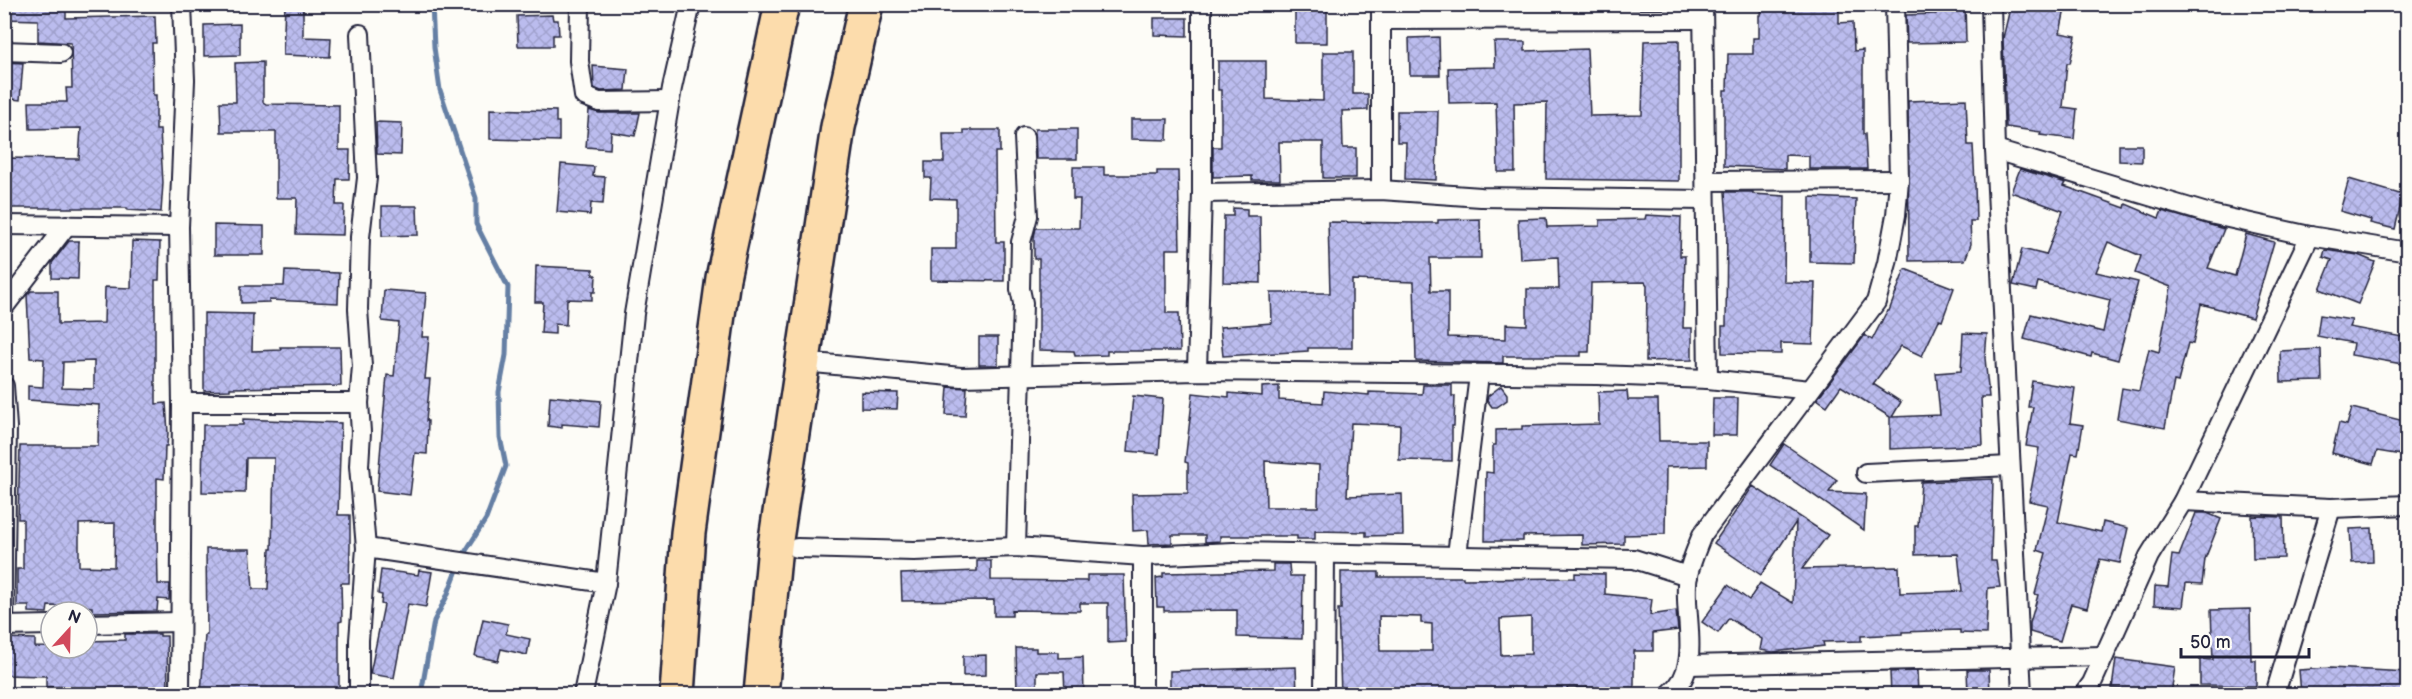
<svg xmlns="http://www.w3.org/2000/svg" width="2412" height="699" font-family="'Balsamiq Sans',sans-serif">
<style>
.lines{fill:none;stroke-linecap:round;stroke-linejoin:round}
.stream{stroke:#657fa4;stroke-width:5}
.building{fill:url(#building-cross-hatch);stroke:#22223b;stroke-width:1.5;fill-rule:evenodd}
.minor-casing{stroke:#22223b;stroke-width:22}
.motorway-casing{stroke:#22223b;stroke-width:38}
.minor{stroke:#fdfcf7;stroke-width:18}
.motorway{stroke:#fcdcac;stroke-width:33}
</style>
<defs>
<pattern id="building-cross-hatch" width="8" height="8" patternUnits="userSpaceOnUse" patternTransform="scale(1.5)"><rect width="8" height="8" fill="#bbbcee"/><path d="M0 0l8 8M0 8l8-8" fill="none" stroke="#a0a1cd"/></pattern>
</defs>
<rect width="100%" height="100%" fill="#fdfcf7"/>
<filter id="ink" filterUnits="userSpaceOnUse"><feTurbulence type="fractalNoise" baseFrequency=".0167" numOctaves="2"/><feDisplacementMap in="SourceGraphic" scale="12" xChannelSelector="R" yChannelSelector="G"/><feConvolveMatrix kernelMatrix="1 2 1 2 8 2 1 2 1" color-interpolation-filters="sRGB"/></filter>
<g filter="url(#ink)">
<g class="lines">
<!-- stream -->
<path class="stream" d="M421,694L434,621L447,596L462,557L486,519L506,466L500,437L499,392L506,355L508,287L476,224V198L440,90L434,47L432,4"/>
</g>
<!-- building -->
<g class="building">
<path d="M4,4L66,7V18L155,16L156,43H152L153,95H156V130H160L163,183L161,212L127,210V208H4V158L79,159L81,128L30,129L29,102H67L66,88H72L71,43L38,41V20L4,19Z"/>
<path d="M285,4H303V37L331,38L330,57L283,55Z"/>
<rect x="1295" y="4" width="32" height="39"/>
<path d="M1762,4H1839V23L1853,22L1854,51L1863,50V134H1865L1867,169H1809V156L1785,155V169L1724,166V90H1727L1728,54H1753V38H1759V15H1761Z"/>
<path d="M1936,4H1965L1966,42L1907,43L1906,15L1936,14Z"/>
<path d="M2011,4H2066L2060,33L2076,36L2070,63H2067L2063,107L2077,109L2074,139L2040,135L2041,132L2006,127L2003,38Z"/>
<path d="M552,15L553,20H558L559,35H553V46H518L517,16Z"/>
<path d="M1154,18H1187V36L1154,35Z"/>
<path d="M240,24V55L204,56V25Z"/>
<path d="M1439,37L1440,75H1410L1409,38Z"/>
<path d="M1679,40V181L1546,179L1547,102L1514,103L1515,172H1498L1496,102L1449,103L1448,68L1495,67L1494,42H1525V51L1587,49L1590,116L1642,115L1644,41Z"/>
<path d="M1323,52H1353V94H1368V110L1342,111L1343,148H1356V178H1323V142H1279L1280,180H1252V176L1213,177V147H1221V90H1218V61H1266V99L1323,101Z"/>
<path d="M4,62L23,63L20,100L4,98Z"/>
<path d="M263,62V102L266,104L339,105V150H350L349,179H337L336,205H344L343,235L296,234L297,198H276V132H221L220,102H236L235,63Z"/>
<path d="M593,66L628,69L626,90L601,91L594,88Z"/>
<path d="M1966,99L1968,145H1973L1975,184L1976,221H1970L1971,244L1965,260L1909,261L1908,101Z"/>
<path d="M490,109L556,111V122H559V141L490,139Z"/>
<path d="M589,110L599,113H640L635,136L611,132L610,149L586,147Z"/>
<path d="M1397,111H1438L1436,180L1405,179L1406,142H1397Z"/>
<path d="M1131,119H1168L1167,140L1131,139Z"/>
<path d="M376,122L402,123L401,155L377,154Z"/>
<path d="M1035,129H1077V159H1036Z"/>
<path d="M964,130H1000V152H995L996,242H1004V281L931,280V249H956V199L930,198L931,178H925V162H944L943,134H964Z"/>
<path d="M2119,145H2142V162L2119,161Z"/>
<path d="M561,164L594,167L593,176L605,177L603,204L591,203L590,215L557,212Z"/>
<path d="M1073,167H1104V175H1157V171H1178L1180,249H1166V313H1179L1180,351H1107V355L1075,356L1074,351L1039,350V259H1034V237L1036,228H1079L1080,199H1073Z"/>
<path d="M2020,169L2066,183L2064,186L2125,208L2126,204L2159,218L2162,211L2224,229L2208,268L2235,276L2246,234L2274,242L2252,318L2201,304L2193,344L2188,343L2178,382L2174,381L2165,428L2117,419L2122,388L2139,391L2149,349L2159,352L2171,287L2135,273L2141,256L2108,242L2096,272L2138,282L2118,360L2092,353L2091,357L2024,339L2031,314L2103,332L2110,300L2038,282L2036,290L2013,285L2022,249L2046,255L2063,211L2011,192Z"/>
<path d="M2349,179L2403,195L2395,229L2370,223L2371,220L2340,211Z"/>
<path d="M1725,192H1753V194L1785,196L1784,282L1815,283L1813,344L1781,343V354L1722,353V326H1726L1727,220Z"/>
<path d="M1810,197L1856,199L1854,263L1810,262Z"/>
<path d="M382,206H417L418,235L382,236Z"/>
<path d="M1233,208L1247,209V216H1260L1261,283L1223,282L1224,216H1233Z"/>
<path d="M1646,215L1681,217L1680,256H1685L1683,328H1692V360L1646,361L1647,285L1645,282L1591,283L1589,352H1581V356H1503V363L1416,361L1414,282L1352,280V348H1308V351L1223,356L1220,327L1272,323L1271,293H1330L1328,222L1417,223H1438V220L1480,219L1481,258H1430L1431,291H1448V337L1506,339V324L1527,325V289H1559L1558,257L1520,259L1518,219L1546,218L1547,227L1600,226V220L1645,219Z"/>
<path d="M214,225L264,226V255H214Z"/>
<path d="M69,241H79L78,279L52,278V263Z"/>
<path d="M132,241L160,242L159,280H155V385H156V404L166,403L168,433L167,446H165L164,479L157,478V535L158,584H170L169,600L158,599L157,611L92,612V607L48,606L47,613L29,612V606H17V569H23V519H18L20,446H98L99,405L28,400V386L43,387L44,359L30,358L27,295L31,291H58V324L104,323L105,287L131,288ZM94,361V389L62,388L63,362ZM115,523L114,567L79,566V524Z"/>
<path d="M2325,250L2358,255L2375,262L2358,304L2320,289L2332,260L2323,257Z"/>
<path d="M536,266L593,269V275H596L595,292H592V300L567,299L566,325L555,324V334L541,333L543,302H535Z"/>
<path d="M1905,269L1954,288L1942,321L1939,320L1922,356L1901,346L1873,384L1901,402L1892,417L1940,415L1936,373L1961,371L1963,333L1987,334L1985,358L1989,397H1981L1983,445L1890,449V417L1841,386L1827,406L1817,399L1865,335L1872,340L1887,311H1889Z"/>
<path d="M285,271L339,273L338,303L269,300V302L241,303V286H284Z"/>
<path d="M384,290L426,293L422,337H429L425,379H430L426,421H428L427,454L415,453L410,495L377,491L387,375L394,376L399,323L382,321Z"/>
<path d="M204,313L253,314L252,351L281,350L280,347H340L341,386L230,388V390L204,391Z"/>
<path d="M2320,315L2352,320L2349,327L2408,338V365L2351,355L2353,343L2317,336Z"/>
<rect x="979" y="337" width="19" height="28"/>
<path d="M2321,349L2322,381L2281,382L2280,351Z"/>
<path d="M2032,381L2075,388L2070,423L2083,425L2078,454L2072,453L2058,522L2101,532L2103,522L2128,528L2120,563L2100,559L2087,608L2071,604L2060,641L2030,632V623L2038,595L2035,594L2046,553L2037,550L2048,505L2029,501L2039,448L2026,446L2033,407H2028Z"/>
<path d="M1423,385H1452V396H1455L1454,426H1452V461L1399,460L1400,425L1351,423L1347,496L1402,494L1403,535L1366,536V532L1315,531V539H1297V536H1220V541L1205,542V535H1172V543L1149,544L1148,530L1133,531L1132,494L1188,493V463L1185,462L1193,393L1229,397V393L1262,396V387L1279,386V400L1323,403L1324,391L1369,395V392L1422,394ZM1265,461L1319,465L1318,507H1266Z"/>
<path d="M1501,386L1507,394V400L1497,407H1492L1487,400L1488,396Z"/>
<path d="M948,387L967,388L965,416L946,415Z"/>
<path d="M1627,391L1628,400H1658L1659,441H1707V466L1666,467L1665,534L1624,535V544L1582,545V535L1523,536V541H1485L1486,472L1493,473V445H1496V430L1522,429V426L1599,424L1598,392Z"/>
<path d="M861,392L898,393L897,409L861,408Z"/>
<path d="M550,396L601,401L599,427L562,424V428L548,426Z"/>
<path d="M1133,396L1163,399L1159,454L1128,451Z"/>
<path d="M1713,398H1738L1737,435H1712Z"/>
<path d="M2352,408L2408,422V456L2377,451L2373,464L2332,453L2339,423L2347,425Z"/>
<path d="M243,419L341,423L338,515H350V547L349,583H341L342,621L339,622V694H201L205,635H207L206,549H250L253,589H268L270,549H272L274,458H246L245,493L202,492L203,425H243Z"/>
<path d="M1784,444L1837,480L1829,492L1866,494L1864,530L1770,465Z"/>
<path d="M1993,479L1991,561H1996L2000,587L1988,588L1986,634L1960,633V630L1902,632V634L1861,636V641L1823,642L1824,646L1773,652L1760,650L1762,639L1729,618L1718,633L1702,622L1728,585L1749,600L1760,583L1793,603L1796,522L1761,575L1714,543L1753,486L1828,535L1802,569L1899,567L1900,593L1962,591L1958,554L1915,555V526H1918L1921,482Z"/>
<path d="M2196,513H2207L2221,519L2205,559L2202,584L2186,583L2183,607L2154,605L2155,586L2168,587L2172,555L2179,556Z"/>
<path d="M2252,516L2283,517L2284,558L2253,559Z"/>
<path d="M2372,528L2373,562L2352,563L2350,529Z"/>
<path d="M977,561H991V580L1087,581V575H1124L1126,642L1108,643V603H1080V611L1012,610V616H994V600L902,601L901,574L977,571Z"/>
<path d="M1273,564H1289L1290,576H1303L1302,639L1237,637V610L1164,611V607H1157L1156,578L1163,577V573L1273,571Z"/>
<path d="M381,570L418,575L419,570L432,572L426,607L408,604L394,678L370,674L384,605L381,604L382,595L378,594Z"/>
<path d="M1341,572H1379V577H1463V579L1575,578V573L1605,574V594L1652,599L1650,615L1676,611L1678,630L1653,633V651H1634V688H1567L1568,694H1341L1338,609H1341ZM1379,616L1421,617V623L1432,624V651H1380ZM1531,617V654L1501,655L1500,619Z"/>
<path d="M2250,609L2251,660H2256V686L2200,685V659L2213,660L2211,610Z"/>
<path d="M483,619L508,624L506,634L530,639L527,655L501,649L498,661L475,656Z"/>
<path d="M125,634H160V636H167L168,694L65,693V687H46V676L4,675V638L35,639V647L87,648V641L125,640Z"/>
<path d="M1016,648H1036V652H1059V658L1083,657L1084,694H1065L1064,672H1037V694H1017Z"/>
<path d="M986,655V675L963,676V656Z"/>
<path d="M2116,659L2175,667L2171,694L2112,688Z"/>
<path d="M1296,667L1297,694H1170V671Z"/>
<path d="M2330,668L2408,672V694L2387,691V694H2350L2351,692L2301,694L2299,670Z"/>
<path d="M1967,670H1989L1990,694H1968Z"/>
<path d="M1917,671L1918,694H1891L1890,672Z"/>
</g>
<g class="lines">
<defs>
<g id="minor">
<path d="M580,4L579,61L584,96L599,102L670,101"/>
<path d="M1703,4L1708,379"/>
<path d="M1991,4L1995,150L2022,694"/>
<path d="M1381,20L1703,19"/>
<path d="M4,51L61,53"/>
<path d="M1995,150L2210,214L2310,236L2408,252"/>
<path d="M1706,181L1899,180"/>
<path d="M1381,190V4"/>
<path d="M1202,193L1381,190L1481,197L1705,200"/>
<path d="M4,225L179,227"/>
<path d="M4,307L67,225"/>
<path d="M804,362L961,377L1197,371L1597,375L1708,379L1810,390"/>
<path d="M1197,371L1202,193V4"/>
<path d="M4,386L7,427L4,624"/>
<path d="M182,403H359"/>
<path d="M1866,473L2010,466"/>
<path d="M2183,501L2331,508L2408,505"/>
<path d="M1016,547L1023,303L1020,289L1021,242L1028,216L1024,137"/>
<path d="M366,548L606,583"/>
<path d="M797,548L914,551L1016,547L1143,556L1234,552L1634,559L1688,576"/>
<path d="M1457,555L1479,375"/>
<path d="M1143,556V694"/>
<path d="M87,624L180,622"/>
<path d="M4,626L51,625"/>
<path d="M1688,665L2104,656"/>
<path d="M180,694L182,403L179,227L185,80L182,4"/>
<path d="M359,694V640L366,548L359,466L361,432L359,403L362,366L358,309L360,237L367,178L360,34"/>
<path d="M583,694L606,583L634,314L672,88L691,4"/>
<path d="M1324,694L1325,553"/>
<path d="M1670,694C1705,667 1681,612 1688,575C1691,561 1697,548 1702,535L1876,302L1887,263L1896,215L1899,180L1895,4"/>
<path d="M2084,694L2092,683L2149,556L2183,501L2310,236"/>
<path d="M2275,694L2331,508"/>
</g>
<g id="motorway">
<path d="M677,694L688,533L723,278L782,4"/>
<path d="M761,694L775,546L838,127L866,4"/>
</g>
</defs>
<!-- minor casing -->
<use href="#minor" class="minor-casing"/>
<!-- motorway casing -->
<use href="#motorway" class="motorway-casing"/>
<!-- minor -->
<use href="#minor" class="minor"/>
<!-- motorway -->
<use href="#motorway" class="motorway"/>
</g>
</g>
<!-- margin -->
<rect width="2412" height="699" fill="none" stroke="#fdfcf7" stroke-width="24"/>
<rect x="12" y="12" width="2388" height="675" fill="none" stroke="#22223b" stroke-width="2" filter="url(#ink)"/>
<!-- north arrow -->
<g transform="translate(69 630) rotate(22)"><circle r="28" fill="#fdfcf7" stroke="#a5a5ac" stroke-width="1.5"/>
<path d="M0-4.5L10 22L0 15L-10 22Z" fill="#d1495b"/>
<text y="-9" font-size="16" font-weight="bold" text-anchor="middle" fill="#22223b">N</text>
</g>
<!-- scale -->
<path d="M2181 648v9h128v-9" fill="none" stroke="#22223b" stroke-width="3"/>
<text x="2190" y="648" font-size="18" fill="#22223b" stroke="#fdfcf7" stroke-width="4.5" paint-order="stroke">50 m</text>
</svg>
